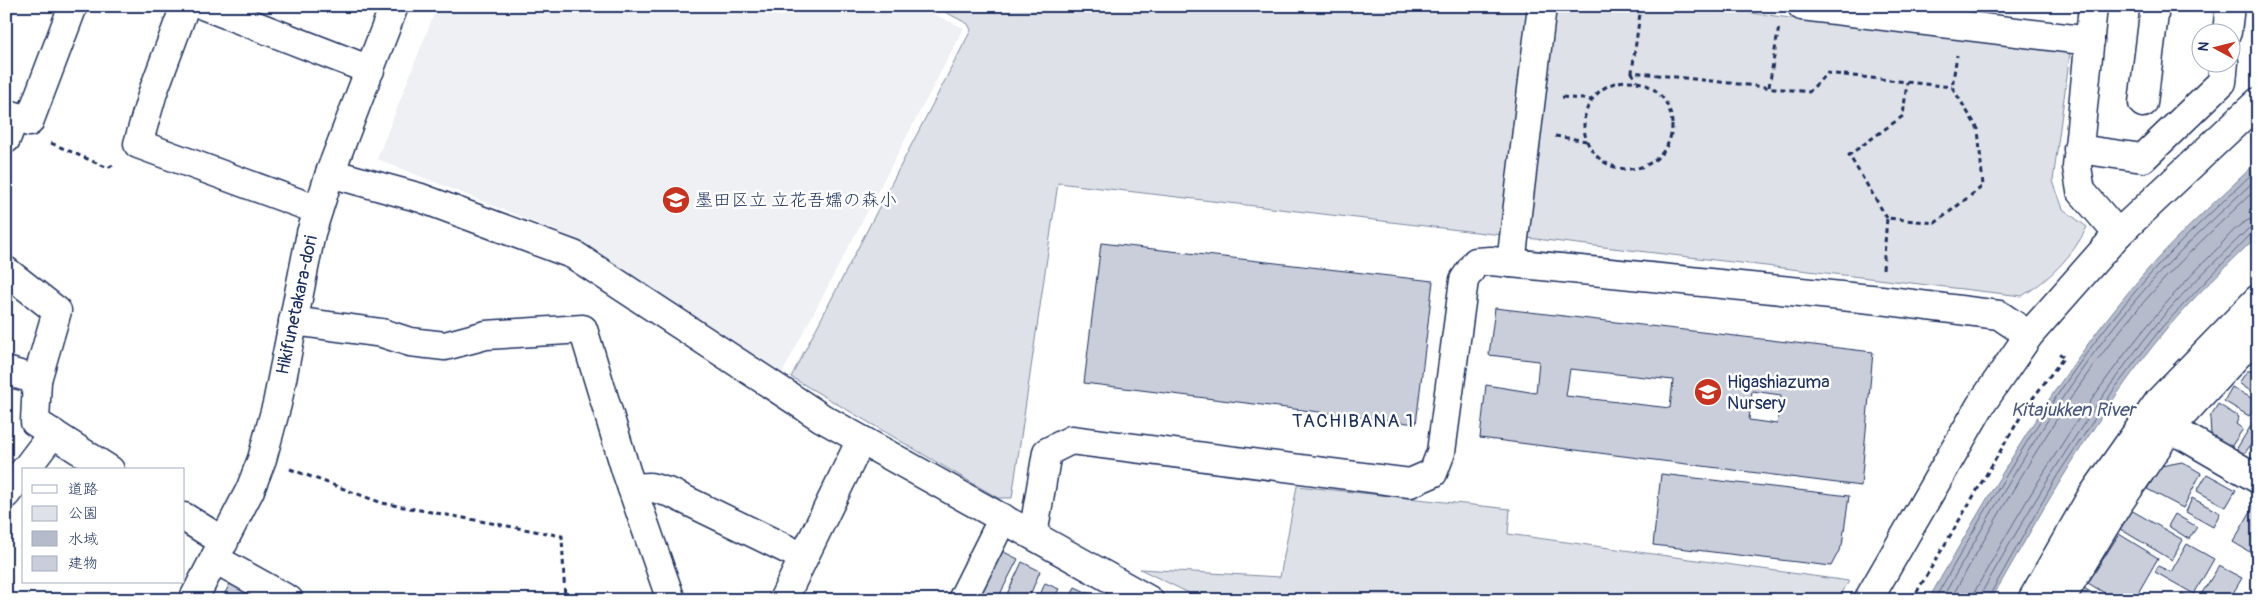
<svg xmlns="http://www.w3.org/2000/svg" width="2264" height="606" font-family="Pangolin,'Klee One',sans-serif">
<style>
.built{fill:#eff0f4}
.green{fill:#dee1e7;stroke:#7c88a2}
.water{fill:#b5bbca;stroke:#77839f}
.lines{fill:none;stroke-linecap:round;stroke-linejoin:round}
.shore{stroke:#596789;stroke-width:1}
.building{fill:#caceda;stroke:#1b2f5e;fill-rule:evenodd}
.minor-casing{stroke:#1b2f5e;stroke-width:31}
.path{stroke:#1b2f5e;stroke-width:3;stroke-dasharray:5 4;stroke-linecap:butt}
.minor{stroke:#fff;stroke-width:28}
.labels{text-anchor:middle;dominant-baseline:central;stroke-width:5;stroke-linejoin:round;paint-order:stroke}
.poi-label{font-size:18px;fill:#1b2f5e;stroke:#fff;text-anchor:start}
.street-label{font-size:18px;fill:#1b2f5e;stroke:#fff}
.water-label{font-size:19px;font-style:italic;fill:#49597e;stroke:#fff}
.neighbourhood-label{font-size:19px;letter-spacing:1px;fill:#1b2f5e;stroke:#fff}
</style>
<rect width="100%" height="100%" fill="#fff"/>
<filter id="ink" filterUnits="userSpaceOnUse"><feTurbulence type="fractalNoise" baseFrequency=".02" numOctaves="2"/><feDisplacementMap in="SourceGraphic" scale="10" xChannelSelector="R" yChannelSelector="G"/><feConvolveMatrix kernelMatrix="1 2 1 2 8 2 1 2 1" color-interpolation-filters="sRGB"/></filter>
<g filter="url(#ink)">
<!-- built -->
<path class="built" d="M437,6H916L964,28L779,379L581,241L377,159Z"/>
<!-- green -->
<g class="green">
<path d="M934,6H1695L2070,53L2053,181L2063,209L2087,227C2073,256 2049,280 2022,296L1058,183L1012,498H998L791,377L971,30L968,24Z"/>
<path d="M1297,486L1510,509L1508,534L1849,581L1838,600H1203L1140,569L1280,577Z"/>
</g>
<!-- water -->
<path class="water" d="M2258,161V235C2227,266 2194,296 2166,330C2097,413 2044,507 1991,600H1928C1994,486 2056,376 2142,276C2177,235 2219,199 2258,161Z"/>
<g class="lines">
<!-- shore -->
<g class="shore">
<path d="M1934,600C1998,488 2061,375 2147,278C2181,239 2221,204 2258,168"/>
<path d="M1941,600C2005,489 2067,376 2152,281C2185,244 2223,211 2258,177"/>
<path d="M1950,600C2012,491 2073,379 2158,286C2189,251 2224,220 2258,187"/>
<path d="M1973,600L1976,589C2043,469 2114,352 2211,255C2224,243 2239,218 2258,218"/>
<path d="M1981,600L1982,592C2035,499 2089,408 2156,325C2184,290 2217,260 2248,229L2258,225"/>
<path d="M1987,600L2057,476L2115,388L2162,327L2252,233L2258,232"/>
</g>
</g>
<!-- building -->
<g class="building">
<path d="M1101,243L1433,281L1416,424L1084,383Z"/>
<path d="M1495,308L1873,352L1861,486L1480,438L1486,385L1536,393L1539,361L1489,355ZM1570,369L1673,380L1670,408L1566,396ZM1752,391L1781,395L1777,424L1749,420Z"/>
<path d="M2247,371H2258L2256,395L2239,383Z"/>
<path d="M2232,387L2258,402L2249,416L2224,401Z"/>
<path d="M2218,404L2239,417L2236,424L2243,429L2231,447L2211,435L2210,417Z"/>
<path d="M2258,414V441L2255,439L2244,454L2236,450Z"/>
<path d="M2182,462L2201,473L2183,508L2147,489L2161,466Z"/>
<path d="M1661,474L1849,496L1842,545L1831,566L1653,545Z"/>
<path d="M2207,474L2236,490L2226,507L2197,491Z"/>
<path d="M2192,498L2220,513L2213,527L2186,512Z"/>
<path d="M2255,504L2258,506V557L2233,542Z"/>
<path d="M2131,510L2183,540L2172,560L2120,529Z"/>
<path d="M2175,514L2197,527L2189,539L2168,526Z"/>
<path d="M2119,534L2158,558L2134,600H2116L2088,583Z"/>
<path d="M2187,544L2214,559L2194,594L2155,572L2158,566L2171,572Z"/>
<path d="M1000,550L1018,559L997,600H987L977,596Z"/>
<path d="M1022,562L1040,571L1028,600H1020L1007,594Z"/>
<path d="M2219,566L2242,578L2229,600H2206L2200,596Z"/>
<path d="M231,582L276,600H221Z"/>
<path d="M1045,583L1059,589L1053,600H1038Z"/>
<path d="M1075,587L1101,599L1100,600H1069Z"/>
<path d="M2084,588L2102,599L2101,600H2077Z"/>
<path d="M2182,593L2194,600H2178Z"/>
</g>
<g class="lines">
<defs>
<g id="minor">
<path d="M185,6L153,92L138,144L318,210"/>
<path d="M205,6L370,70"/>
<path d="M1802,6L2090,41"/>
<path d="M2093,6L2077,167L2081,191L2118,234"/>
<path d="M2227,32L2230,6"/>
<path d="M2143,103L2155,6"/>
<path d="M6,113L29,122L73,6"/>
<path d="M6,139L15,116"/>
<path d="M2078,149L2143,158L2222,82L2224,62"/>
<path d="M330,173L421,198L574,255L822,418L1149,600"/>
<path d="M1511,263L1542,6"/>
<path d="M6,271L57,311L37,380"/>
<path d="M293,321L382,333L410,342L445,346L486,335L583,329L626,471L671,600"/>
<path d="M6,371L37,380L35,422L110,470"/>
<path d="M2170,428L2258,479"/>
<path d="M25,470L53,433"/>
<path d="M632,488L650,487L671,493L803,557"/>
<path d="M6,494L24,471"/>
<path d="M184,517L224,542"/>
<path d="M1033,535L1047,452L1071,440L1410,483L1433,473L1441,452L1464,280L1476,262L1491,261L1881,300L1999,315L2029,335"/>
<path d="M215,559L289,600"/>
<path d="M193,600L250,490L262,459L277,404L311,233L330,173L394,6"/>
<path d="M783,600L861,440"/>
<path d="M962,600L1003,518"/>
<path d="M1868,600L1980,406L2029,335L2118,234L2258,102"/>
<path d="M2032,600L2090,499L2159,401L2258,299"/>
<path d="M2060,600L2118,504L2170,428L2258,333"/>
</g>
</defs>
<!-- minor casing -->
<use href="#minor" class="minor-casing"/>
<!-- path -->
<g class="path">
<path d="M1641,6L1632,72L1809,92L1827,73L1952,87"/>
<path d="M1632,72L1636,81"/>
<circle cx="1628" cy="125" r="44"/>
<path d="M1769,87L1779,26"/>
<path d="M1562,97L1592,100"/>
<path d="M1555,136L1587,141"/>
<path d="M51,143L108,168L116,163"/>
<path d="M1887,218L1849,155L1903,116L1907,82"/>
<path d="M1883,269L1887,218L1935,223L1983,186L1978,129L1952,87L1957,55"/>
<path d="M290,469L382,503L562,536L565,600"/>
<path d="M1912,600L2027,406L2064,357L2056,351"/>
</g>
<!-- minor -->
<use href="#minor" class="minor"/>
</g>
</g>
<!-- icons -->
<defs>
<symbol id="school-disc" viewBox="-11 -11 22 22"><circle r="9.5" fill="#c8321e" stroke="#fff"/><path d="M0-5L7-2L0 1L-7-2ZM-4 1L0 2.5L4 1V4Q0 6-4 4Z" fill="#fff"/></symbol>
</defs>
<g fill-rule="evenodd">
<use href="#school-disc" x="660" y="184" width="32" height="32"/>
<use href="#school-disc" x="1692" y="376" width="32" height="32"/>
</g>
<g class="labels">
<!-- poi labels -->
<g class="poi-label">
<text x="695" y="200">墨田区立 立花吾嬬の森小</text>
<text x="1727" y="382">Higashiazuma<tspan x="1727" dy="21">Nursery</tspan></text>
</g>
<!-- street labels -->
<g class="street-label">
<text transform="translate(297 305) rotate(-78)">Hikifunetakara-dori</text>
</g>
<!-- water labels -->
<g class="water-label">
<text x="2073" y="410">Kitajukken River</text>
</g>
<!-- neighbourhood labels -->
<g class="neighbourhood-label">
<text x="1353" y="421">TACHIBANA 1</text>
</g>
</g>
<!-- margin -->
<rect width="2264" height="606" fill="none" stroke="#fff" stroke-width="25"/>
<rect x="12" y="12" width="2239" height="581" fill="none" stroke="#1b2f5e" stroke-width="2" filter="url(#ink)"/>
<!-- legend -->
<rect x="22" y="468" width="162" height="115" fill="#ffffff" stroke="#a4acbf"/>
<rect x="32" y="485" width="25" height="8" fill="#ffffff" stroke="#a4acbf"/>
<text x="68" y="494" font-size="15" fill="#1b2f5e">道路</text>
<rect x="32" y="506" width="25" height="15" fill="#dee1e7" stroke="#a4acbf"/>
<text x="68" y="518" font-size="15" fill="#1b2f5e">公園</text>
<rect x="32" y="531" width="25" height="15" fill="#b5bbca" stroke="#a4acbf"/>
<text x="68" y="544" font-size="15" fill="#1b2f5e">水域</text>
<rect x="32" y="556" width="25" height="15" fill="#caceda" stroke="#a4acbf"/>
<text x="68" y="568" font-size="15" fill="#1b2f5e">建物</text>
<!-- north arrow -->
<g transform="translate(2216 48) rotate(277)"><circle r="24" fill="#ffffff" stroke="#a4acbf"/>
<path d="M0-4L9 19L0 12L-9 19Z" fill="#c8321e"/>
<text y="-8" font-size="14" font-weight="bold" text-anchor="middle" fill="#1b2f5e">N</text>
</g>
</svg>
